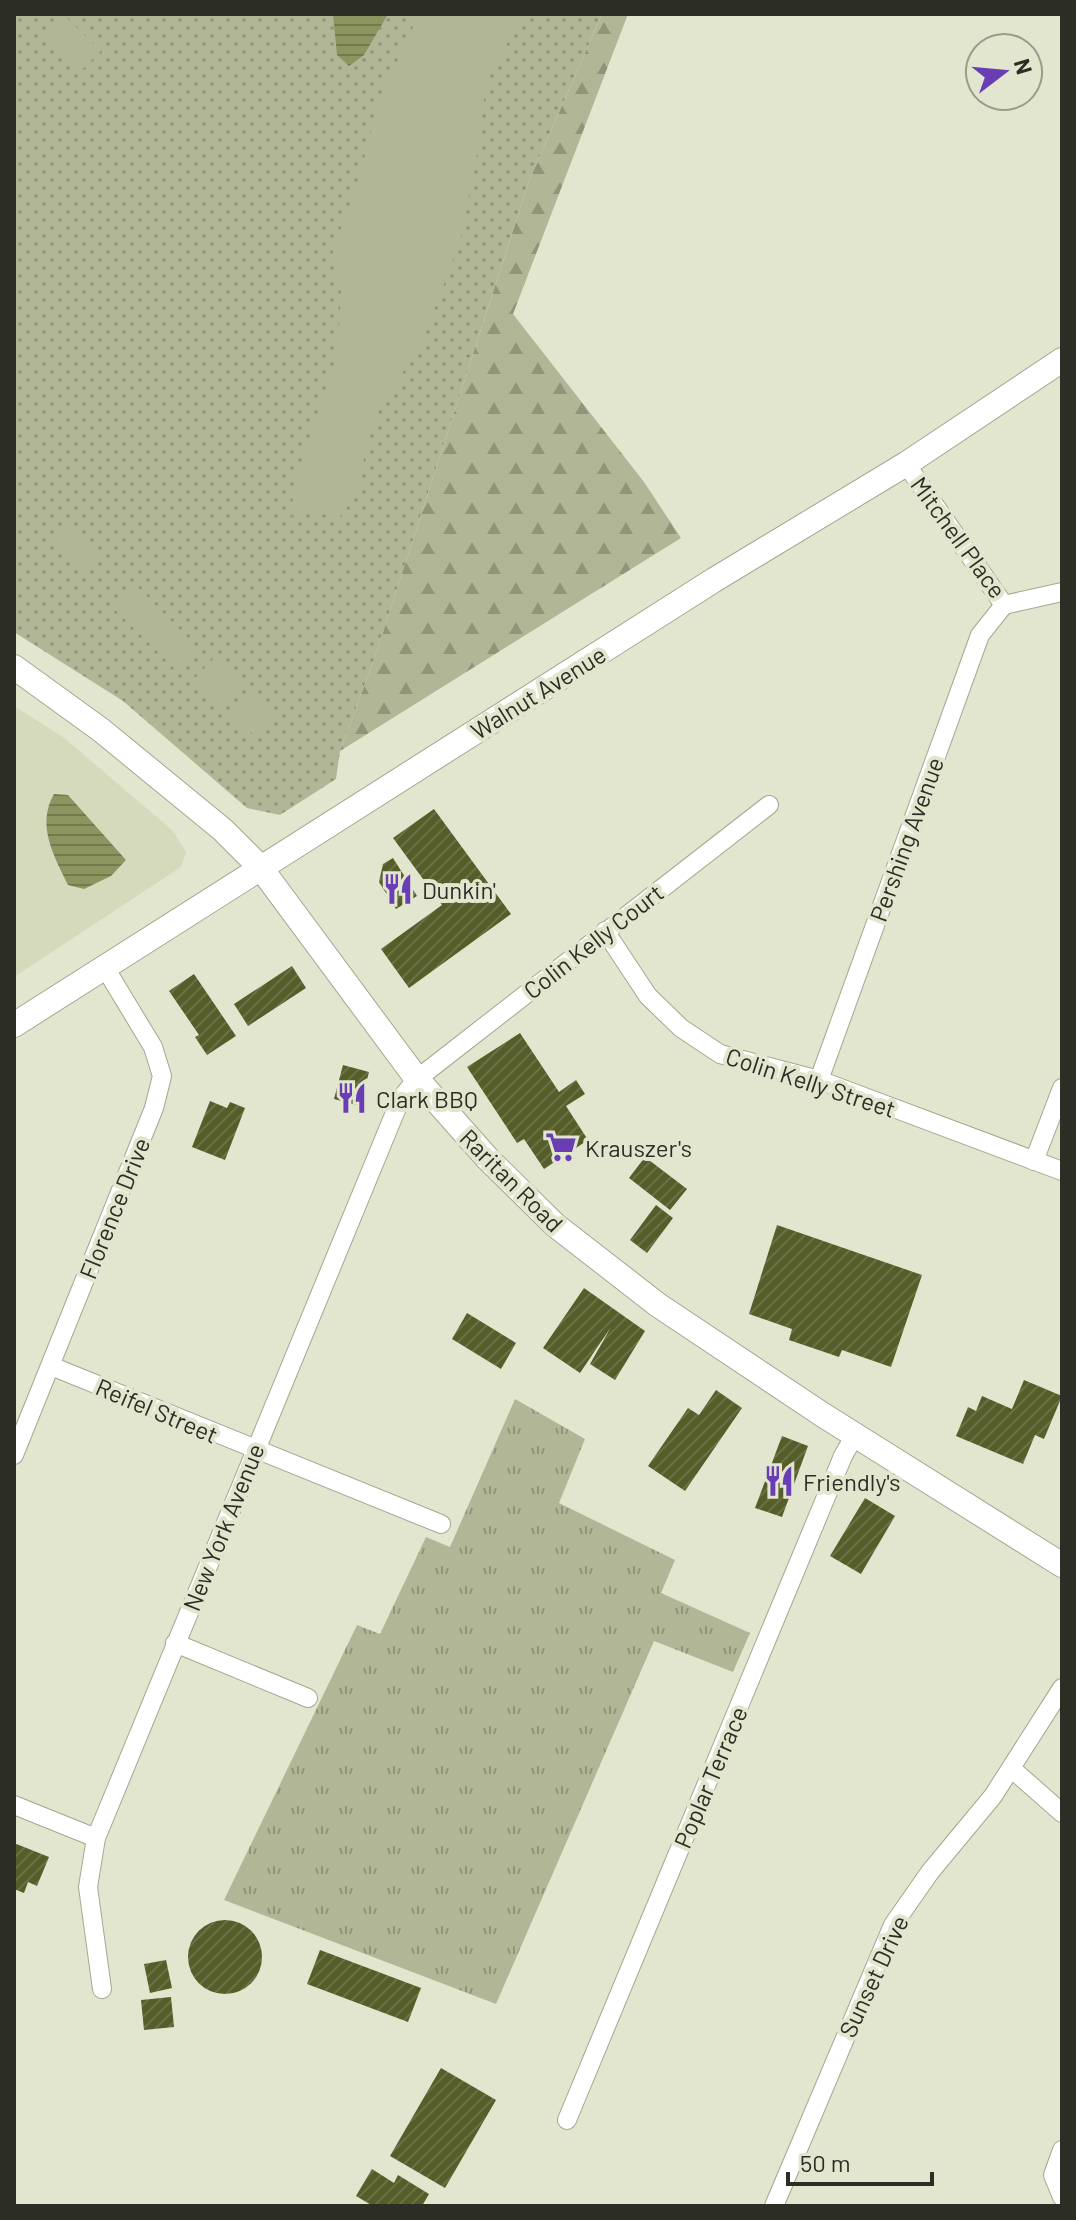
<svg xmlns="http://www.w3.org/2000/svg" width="1076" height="2220" font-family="Barlow,sans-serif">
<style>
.built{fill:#d5dabc}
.grass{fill:url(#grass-dots)}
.forest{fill:url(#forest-firs)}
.park{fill:url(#park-tufts)}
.garden{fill:#b1b796}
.water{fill:url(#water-rules)}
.building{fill:url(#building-hatch)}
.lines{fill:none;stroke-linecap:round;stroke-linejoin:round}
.street-casing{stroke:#a3a790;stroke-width:20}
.secondary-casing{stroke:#a3a790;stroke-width:26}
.street{stroke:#fff;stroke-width:18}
.secondary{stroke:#fff;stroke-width:24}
.labels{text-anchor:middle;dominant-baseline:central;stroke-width:8;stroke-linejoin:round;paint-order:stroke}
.street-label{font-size:24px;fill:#2c2e25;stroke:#e2e6ce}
.poi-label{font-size:24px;fill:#2c2e25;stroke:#e2e6ce;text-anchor:start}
</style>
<defs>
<pattern id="grass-dots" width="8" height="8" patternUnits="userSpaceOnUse" patternTransform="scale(2)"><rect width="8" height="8" fill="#b1b796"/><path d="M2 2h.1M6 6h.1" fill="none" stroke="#90957a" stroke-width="1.8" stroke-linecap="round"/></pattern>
<pattern id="forest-firs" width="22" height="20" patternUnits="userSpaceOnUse" patternTransform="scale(2)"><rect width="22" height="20" fill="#b1b796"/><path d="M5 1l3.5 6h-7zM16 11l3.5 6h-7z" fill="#90957a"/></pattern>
<pattern id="park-tufts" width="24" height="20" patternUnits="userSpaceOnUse" patternTransform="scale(2)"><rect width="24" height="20" fill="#b1b796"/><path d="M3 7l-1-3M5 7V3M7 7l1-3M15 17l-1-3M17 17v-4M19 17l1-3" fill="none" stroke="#90957a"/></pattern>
<pattern id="water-rules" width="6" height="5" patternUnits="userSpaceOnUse" patternTransform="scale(2)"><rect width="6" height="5" fill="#8c9560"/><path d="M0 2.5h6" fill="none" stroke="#737a4f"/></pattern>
<pattern id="building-hatch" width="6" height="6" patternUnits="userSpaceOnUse" patternTransform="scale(2)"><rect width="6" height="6" fill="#555d29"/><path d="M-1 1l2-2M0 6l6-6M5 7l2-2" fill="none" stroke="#6a7147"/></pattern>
</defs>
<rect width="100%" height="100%" fill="#e2e6ce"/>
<!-- built -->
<path class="built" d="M14,706L63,737L173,831L186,852L181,867L14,977Z"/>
<!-- grass -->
<path class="grass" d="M14,14H602L529,181L375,657L340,751L336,779L280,815L247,808L123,701L14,632Z"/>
<!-- forest -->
<path class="forest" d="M602,14H628L513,314L644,482L681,538L340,751L375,657L529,181Z"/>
<!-- park -->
<path class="park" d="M515,1399L585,1439L559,1503L675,1560L661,1593L750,1633L733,1672L654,1641L496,2004L224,1900L357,1625L380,1634L426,1537L450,1547Z"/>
<!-- garden -->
<g class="garden">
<path d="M63,14L101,51L83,69L45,31Z"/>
<path d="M419,14H525L487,78L478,149L460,242L420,347L381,405L370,435L354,500L341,514L339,525C325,509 313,511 293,515L288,522L292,515L293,490L337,359L341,293L332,248L353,201L379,100Z"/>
<path d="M72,523L102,553L85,572L53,542Z"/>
<path d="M136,585L198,648L177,671L113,608Z"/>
<path d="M217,655L246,684L221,711L191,682Z"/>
<path d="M250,693L275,717L255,736L231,714Z"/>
</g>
<!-- water -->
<g class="water">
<path d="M333,14H388L364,55L349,66L337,55Z"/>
<path d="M54,794L68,795L126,860L111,876L84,889L68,885C54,856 36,825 54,794Z"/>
</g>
<!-- building -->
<g class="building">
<path d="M434,809L511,914L409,988L381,949L442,905L393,838Z"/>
<path d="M393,858L417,896L396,909L379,882L383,864Z"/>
<path d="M292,966L306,988L248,1026L234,1004Z"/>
<path d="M194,974L236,1036L207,1055L195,1037L199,1035L169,991Z"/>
<path d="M520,1033L559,1092L576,1080L585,1094L566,1106L588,1140L544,1169L524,1139L517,1143L467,1067Z"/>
<path d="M343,1065L369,1072L360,1106L334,1099Z"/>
<path d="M210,1101L227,1108L230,1102L245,1108L225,1160L192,1147Z"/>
<path d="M645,1157L687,1189L670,1210L629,1178Z"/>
<path d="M656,1205L673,1218L647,1253L630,1240Z"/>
<path d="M777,1225L922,1275L891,1367L842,1350L839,1357L789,1340L792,1329L749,1314Z"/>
<path d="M584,1288L645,1331L615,1380L590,1364L611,1327L580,1373L543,1348Z"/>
<path d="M467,1313L516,1343L501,1369L452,1339Z"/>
<path d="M1024,1380L1062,1396L1044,1439L1035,1435L1023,1464L956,1436L968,1407L976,1411L982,1396L1012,1409Z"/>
<path d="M716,1390L742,1408L685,1491L648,1466L688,1408L699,1415Z"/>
<path d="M782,1436L808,1446L782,1517L755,1508Z"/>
<path d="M865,1498L895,1516L861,1574L830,1556Z"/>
<path d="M14,1843L49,1857L37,1886L28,1882L24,1893L14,1889Z"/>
<circle cx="225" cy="1957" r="37"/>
<path d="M320,1950L421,1988L408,2022L307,1984Z"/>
<path d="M166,1960L172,1988L150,1993L144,1964Z"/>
<path d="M171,1997L174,2027L144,2030L141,2000Z"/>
<path d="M441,2068L496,2100L445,2188L390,2156Z"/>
<path d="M372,2169L394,2183L398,2175L429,2194L422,2206H373L356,2196Z"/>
</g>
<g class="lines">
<defs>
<g id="street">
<path d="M906,464L1004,605"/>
<path d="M1004,605L1062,592"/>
<path d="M605,931L648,996L681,1028L720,1054L819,1080L1062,1171"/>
<path d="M819,1080L980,635L1004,605"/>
<path d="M1034,1161L1062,1088"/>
<path d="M51,1366L441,1524"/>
<path d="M14,1455L154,1108L162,1076L153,1047L104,966"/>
<path d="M175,1643L308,1698"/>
<path d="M1012,1769L1062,1813"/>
<path d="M14,1805L96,1838"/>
<path d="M102,1989L88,1887L96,1838L401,1098L417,1079L769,805"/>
<path d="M567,2120L843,1456L855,1435"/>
<path d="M1062,2150L1053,2175L1062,2197"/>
<path d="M774,2206L893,1925L930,1872L993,1796L1062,1688"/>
</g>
<g id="secondary">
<path d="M14,667L101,730L223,830L260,867L417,1079L488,1159L555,1225L658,1305L823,1415L1062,1565"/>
<path d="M14,1025L714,580L906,464L1062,360"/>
</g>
</defs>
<!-- street casing -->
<use href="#street" class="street-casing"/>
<!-- secondary casing -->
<use href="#secondary" class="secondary-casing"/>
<!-- street -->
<use href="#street" class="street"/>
<!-- secondary -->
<use href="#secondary" class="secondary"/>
</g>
<!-- icons -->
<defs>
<symbol id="restaurant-bare" viewBox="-9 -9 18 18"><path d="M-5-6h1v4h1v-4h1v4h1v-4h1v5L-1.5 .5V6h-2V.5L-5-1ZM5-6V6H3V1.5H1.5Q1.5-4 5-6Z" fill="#693db4" stroke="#e2e6ce" stroke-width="2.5" paint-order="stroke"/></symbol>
<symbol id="supermarket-bare" viewBox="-9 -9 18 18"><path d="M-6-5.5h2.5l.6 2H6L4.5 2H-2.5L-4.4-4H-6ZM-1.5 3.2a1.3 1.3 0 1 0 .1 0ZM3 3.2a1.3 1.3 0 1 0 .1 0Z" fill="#693db4" stroke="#e2e6ce" stroke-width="2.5" paint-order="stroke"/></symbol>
</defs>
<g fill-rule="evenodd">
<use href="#restaurant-bare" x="376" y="867" width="44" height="44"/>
<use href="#restaurant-bare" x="330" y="1076" width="44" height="44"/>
<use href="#supermarket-bare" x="539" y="1125" width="44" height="44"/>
<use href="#restaurant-bare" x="757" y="1459" width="44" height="44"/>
</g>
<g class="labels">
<!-- street labels -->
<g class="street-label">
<text transform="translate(959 537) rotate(54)">Mitchell Place</text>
<text transform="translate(538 692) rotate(-32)">Walnut Avenue</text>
<text transform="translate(906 839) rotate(-70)">Pershing Avenue</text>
<text transform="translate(593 941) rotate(-38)">Colin Kelly Court</text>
<text transform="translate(811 1082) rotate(18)">Colin Kelly Street</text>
<text transform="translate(512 1180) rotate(45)">Raritan Road</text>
<text transform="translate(114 1208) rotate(-68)">Florence Drive</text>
<text transform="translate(157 1410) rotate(23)">Reifel Street</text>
<text transform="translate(223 1527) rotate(-68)">New York Avenue</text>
<text transform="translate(710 1777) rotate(-67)">Poplar Terrace</text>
<text transform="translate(873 1976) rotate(-65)">Sunset Drive</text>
</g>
<!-- poi labels -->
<g class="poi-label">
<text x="422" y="889">Dunkin'</text>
<text x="376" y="1098">Clark BBQ</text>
<text x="585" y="1147">Krauszer's</text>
<text x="803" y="1481">Friendly's</text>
</g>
</g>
<!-- border -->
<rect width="1076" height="2220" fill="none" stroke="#2c2e25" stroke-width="32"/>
<!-- north arrow -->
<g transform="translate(1004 72) rotate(74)"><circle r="38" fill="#e2e6ce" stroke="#999c8a" stroke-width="2"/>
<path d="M0-6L14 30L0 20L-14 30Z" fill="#693db4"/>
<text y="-12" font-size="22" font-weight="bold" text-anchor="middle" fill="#2c2e25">N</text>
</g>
<!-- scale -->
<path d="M788 2172v12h144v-12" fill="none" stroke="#2c2e25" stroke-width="4"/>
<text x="800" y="2172" font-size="24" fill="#2c2e25" stroke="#e2e6ce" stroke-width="6" paint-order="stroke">50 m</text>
</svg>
